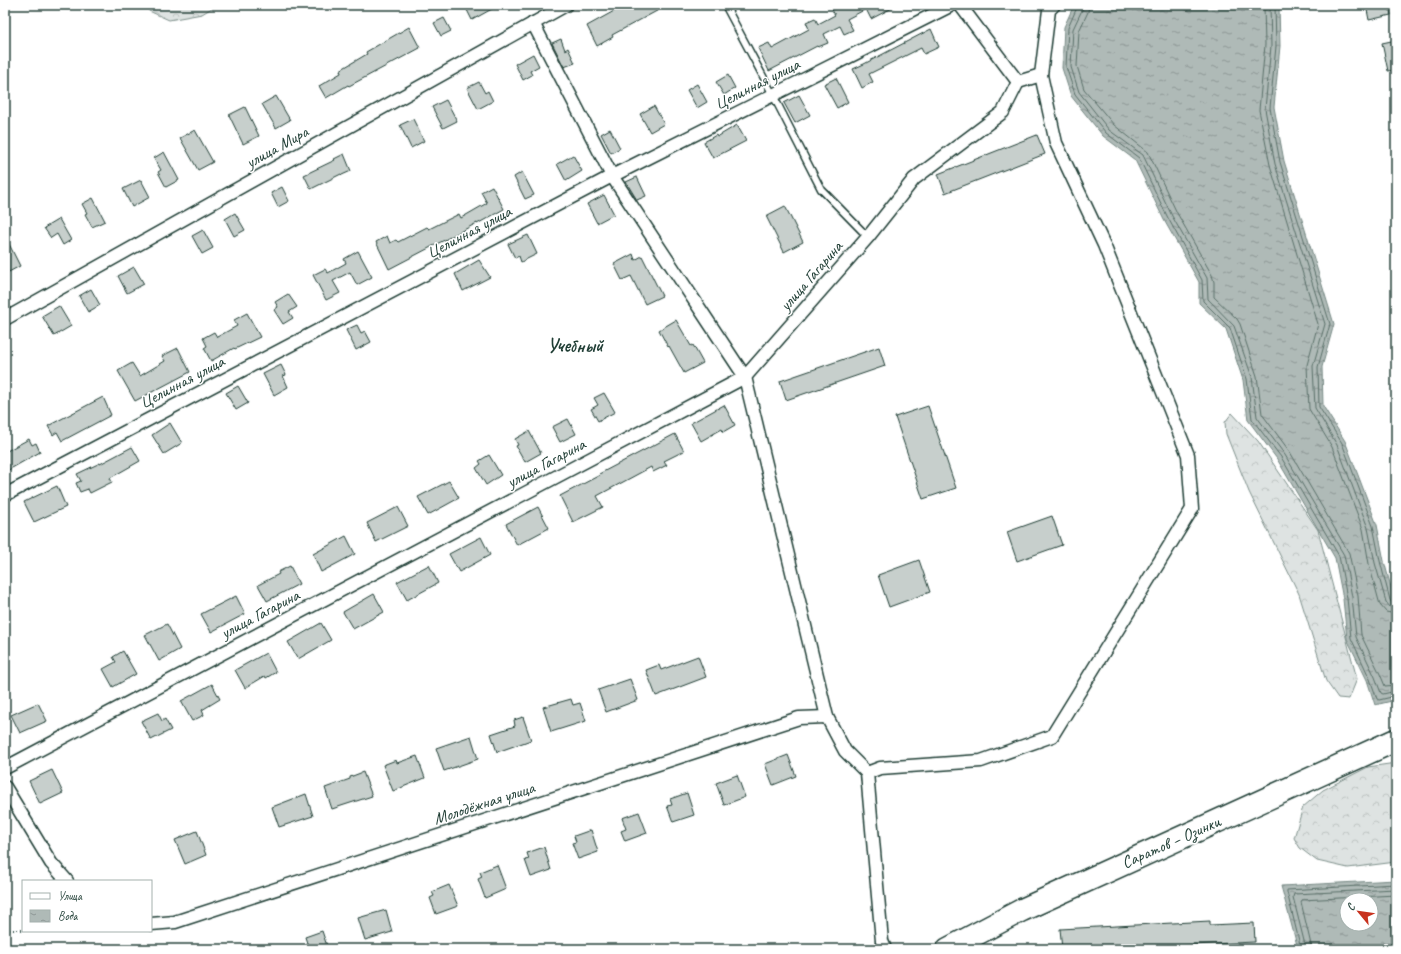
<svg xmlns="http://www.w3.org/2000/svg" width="1401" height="954" font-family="Caveat,sans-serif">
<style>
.forest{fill:url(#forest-crowns);stroke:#7e908b}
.water{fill:url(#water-ripples);stroke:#758883;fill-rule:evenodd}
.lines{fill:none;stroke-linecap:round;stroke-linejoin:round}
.shore{stroke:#596f68;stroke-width:1}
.building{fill:#c7cfcc;stroke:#1f3d34}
.lane-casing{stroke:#1f3d34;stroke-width:9}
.street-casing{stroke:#1f3d34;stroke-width:15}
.highway-casing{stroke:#1f3d34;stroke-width:25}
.path{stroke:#1f3d34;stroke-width:2;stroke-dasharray:1 3;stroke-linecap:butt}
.lane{stroke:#fff;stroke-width:6}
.street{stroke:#fff;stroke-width:12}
.highway{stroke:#fff;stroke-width:22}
.labels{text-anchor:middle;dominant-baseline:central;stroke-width:3;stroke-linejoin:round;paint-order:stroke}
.street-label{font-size:17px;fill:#1f3d34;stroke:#fff}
.quarter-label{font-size:19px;font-weight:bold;fill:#1f3d34;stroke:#fff}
</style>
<defs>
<pattern id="forest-crowns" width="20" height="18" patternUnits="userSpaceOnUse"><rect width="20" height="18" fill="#dee3e2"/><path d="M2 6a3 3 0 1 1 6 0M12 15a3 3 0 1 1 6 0" fill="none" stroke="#bec4c2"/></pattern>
<pattern id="water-ripples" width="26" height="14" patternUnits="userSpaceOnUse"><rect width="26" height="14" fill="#afbab7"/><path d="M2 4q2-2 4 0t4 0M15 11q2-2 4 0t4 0" fill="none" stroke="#8e9896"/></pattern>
</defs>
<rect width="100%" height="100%" fill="#fff"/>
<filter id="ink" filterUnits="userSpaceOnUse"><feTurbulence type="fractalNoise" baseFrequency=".025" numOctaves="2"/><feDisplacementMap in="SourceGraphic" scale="8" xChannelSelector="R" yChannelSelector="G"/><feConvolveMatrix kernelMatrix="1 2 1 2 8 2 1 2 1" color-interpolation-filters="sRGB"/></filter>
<g filter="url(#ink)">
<!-- forest -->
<g class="forest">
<path d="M144,5H217L202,14L169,20L149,11Z"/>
<path d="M1232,413L1258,441L1318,530L1357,679L1349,699L1338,698L1326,681L1299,594L1249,492L1226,434L1225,422Z"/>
<path d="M1396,763V862L1348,868L1317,861L1300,848L1294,838L1303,807L1323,790L1368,767Z"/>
</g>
<!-- water -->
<g class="water">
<path d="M1074,5H1279L1280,46L1274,107L1284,161L1334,324L1322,367L1323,406L1345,441L1377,525L1384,561L1396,606V700L1375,705L1367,680L1347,639L1343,599L1335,558L1277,459L1248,420L1243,380L1226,329L1199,303V282L1164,220L1135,160L1103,136L1071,96L1062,68L1064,27Z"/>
<path d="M1396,880V949H1298L1281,886ZM1347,900H1371V924H1347Z"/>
</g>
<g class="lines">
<!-- shore -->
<g class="shore">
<path d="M1078,5L1068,28L1066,67L1075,94L1106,133L1139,158L1168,218L1202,280L1203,301L1230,328L1247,379L1252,419L1281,457L1339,556L1347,598L1351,638L1370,679L1377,699L1379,700L1396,696"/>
<path d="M1083,5L1082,10L1073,29L1071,67L1079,92L1109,130L1143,155L1172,216L1207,278L1208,299L1234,326L1252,377L1257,417L1285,455L1344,555L1352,597L1356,637L1375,677L1381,693L1383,694L1396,691"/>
<path d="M1089,5L1088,12L1079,31L1077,66L1084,89L1114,125L1148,152L1177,213L1212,275L1214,282V297L1237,319L1240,324L1257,376L1262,414L1290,452L1349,553L1358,596L1361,635L1380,674L1385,686L1396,685"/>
<path d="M1264,5L1265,45L1259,110L1270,165L1318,324L1307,365L1309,409L1332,447L1363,529L1369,564L1380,605L1386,612L1396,614"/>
<path d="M1270,5L1271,46L1265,109L1275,164L1325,324L1313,366L1315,408L1337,445L1368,528L1375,563L1386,602L1390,607L1396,608"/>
<path d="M1275,5L1276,46L1270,108L1280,162L1330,324L1318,367L1319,407L1342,443L1373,526L1380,561L1390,600L1392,603H1396"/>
<path d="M1301,949L1287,892V890L1396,884"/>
<path d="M1306,949L1293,897L1294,894L1396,889"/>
<path d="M1312,949L1301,902L1302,900L1396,895"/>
</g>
</g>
<!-- building -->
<g class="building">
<path d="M472,5H499L472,20L466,8Z"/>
<path d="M625,5H668L612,35L613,37L597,46L587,26Z"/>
<path d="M842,5H898L871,19L866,9L847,19L853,30L844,34L840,26L824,34L828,43L818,47L817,46L769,71L758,48L769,43L772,49L809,29L806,22L815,18L818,24L835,15L832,10Z"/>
<path d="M1366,5H1389L1391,15L1369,20Z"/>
<path d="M444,18L451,31L441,36L434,23Z"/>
<path d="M409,27L420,48L349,86L348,85L326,98L319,86L341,73L340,70L367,54L366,52Z"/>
<path d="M931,29L939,47L924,54L921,48L869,74L873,82L862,88L853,69L864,64Z"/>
<path d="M561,39L565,50L568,48L575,63L564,67L552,43Z"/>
<path d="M1396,40V70L1388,71L1382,43Z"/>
<path d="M533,54L539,66L530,71L532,75L523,80L515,64Z"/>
<path d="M728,75L735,88L724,95L716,82Z"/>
<path d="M836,78L848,102L837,108L824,84Z"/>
<path d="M479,82L485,93L488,91L493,101L478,109L467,88Z"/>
<path d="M697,84L707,102L697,108L687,90Z"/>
<path d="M799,95L810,115L795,123L784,103Z"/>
<path d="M276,96L290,120L276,128L262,104Z"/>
<path d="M446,100L457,121L443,128L432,107Z"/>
<path d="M654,106L664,124L650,132L640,114Z"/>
<path d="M245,107L259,136L243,144L229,115Z"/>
<path d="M413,119L424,141L411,148L400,125Z"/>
<path d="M737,125L746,141L713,158L704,142L716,135L717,137Z"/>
<path d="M610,129L620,148L611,153L601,134Z"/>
<path d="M195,130L213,162L198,170L180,138Z"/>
<path d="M1037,135L1045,154L945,193L938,174Z"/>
<path d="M164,152L179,180L166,187L158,172L161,170L154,158Z"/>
<path d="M344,154L351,171L342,175L341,174L311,189L304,175L335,160L334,159Z"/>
<path d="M573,155L582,171L566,181L557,164Z"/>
<path d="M522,172L534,195L525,199L514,177Z"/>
<path d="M637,177L646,196L637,200L626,182Z"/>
<path d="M141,180L150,197L132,207L123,189Z"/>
<path d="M492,186L504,209L477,224V223L389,269L376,242L387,236L390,243L396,240L398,242L427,227L429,229L459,214L461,218L487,203L481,192Z"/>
<path d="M282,187L289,201L278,207L271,193Z"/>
<path d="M604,195L614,214L597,223L587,204Z"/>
<path d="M93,198L105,221L92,227L85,214L87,213L82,204Z"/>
<path d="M785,206L803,242L784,252L766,216Z"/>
<path d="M235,213L245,230L234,236L225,219Z"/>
<path d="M59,219L71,240L63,245L57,234L51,238L44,228Z"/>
<path d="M203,230L213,248L202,254L192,236Z"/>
<path d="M528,235L537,254L521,262L519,256L515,258L508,244Z"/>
<path d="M5,236L20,266L5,274Z"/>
<path d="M358,251L372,277L357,285L350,272L333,281L340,293L326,300L313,275L325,269L328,273L346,263L344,259Z"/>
<path d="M633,254L635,260L642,256L662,296L645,304L631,276L622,280L614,264Z"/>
<path d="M479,260L490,277L463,291L455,274Z"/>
<path d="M134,267L144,284L127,293L118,276Z"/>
<path d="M91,289L100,305L88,312L79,296Z"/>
<path d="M288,294L297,307L289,312L293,318L283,324L274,310L278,307L275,302Z"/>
<path d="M59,306L71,326L54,336L42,316Z"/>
<path d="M247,313L260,337L235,349L234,348L211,361L204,348L207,346L203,338L214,332L217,337L237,326L234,320Z"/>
<path d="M676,320L691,346L693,345L703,363L684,373L669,346L668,347L659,330Z"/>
<path d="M357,325L361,333L365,331L371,342L356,350L346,330Z"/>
<path d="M879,347L885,366L786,400L780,381Z"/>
<path d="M178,348L190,372L135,401L118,371L132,363L140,376L165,361L162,356Z"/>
<path d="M281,365L286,375L283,376L288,387L274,395L263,374Z"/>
<path d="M238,386L248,403L236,410L226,393Z"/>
<path d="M604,393L615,412L598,421L591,409L598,405L594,398Z"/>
<path d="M103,397L111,415L62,441L57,432L53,435L48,426Z"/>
<path d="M724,405L735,425L723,432L722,429L701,441L691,423Z"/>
<path d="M928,406L956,488L923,499L895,417Z"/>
<path d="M568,419L576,434L560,442L552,427Z"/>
<path d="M170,423L182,443L164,454L152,435Z"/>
<path d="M529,431L541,453L525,462L516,446L518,445L515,439Z"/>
<path d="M675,434L684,451L664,461L667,465L653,472L651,467L597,496L603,507L573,522L560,496L600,475L599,474Z"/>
<path d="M29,439L32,445L36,443L40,452L5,472V452Z"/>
<path d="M132,447L140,461L110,478L112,482L90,493L88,489L80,492L76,483L81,481L77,474L100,463V464Z"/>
<path d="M489,455L501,475L486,485L476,468L481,464L479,461Z"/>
<path d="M449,481L459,498L428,515L418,497Z"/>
<path d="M57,486L66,507L34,522L24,502Z"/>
<path d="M398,507L408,526L376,542L367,523Z"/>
<path d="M538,507L549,528L517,545L506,524Z"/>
<path d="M1052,516L1062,545L1017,561L1007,532Z"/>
<path d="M346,536L355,554L321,572L313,554Z"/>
<path d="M481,537L490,555L459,572L449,554Z"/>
<path d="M919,560L930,592L889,607L878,575Z"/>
<path d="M429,565L438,583L407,600L397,582Z"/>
<path d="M290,566L299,584L267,601L258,585L279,574L278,572Z"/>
<path d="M374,594L384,612L353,629L343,612Z"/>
<path d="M236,596L245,614L211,632L201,614Z"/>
<path d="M321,623L331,640L298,659L288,642Z"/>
<path d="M167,624L180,649L159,661L145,635Z"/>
<path d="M123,651L136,674L113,687L103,669L116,662L113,657Z"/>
<path d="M266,653L276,672L266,678L265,676L245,688L235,670Z"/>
<path d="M698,656L706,677L656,696L646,670L659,665L661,670Z"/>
<path d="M630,679L638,700L606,712L598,690Z"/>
<path d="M212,684L220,699L202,710L204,715L192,721L181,701Z"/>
<path d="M571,699L573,705L580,703L586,721L551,732L543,707Z"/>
<path d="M38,703L47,721L20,733L11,715Z"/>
<path d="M158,713L162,721L165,719L171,730L151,740L141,721Z"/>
<path d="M523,717L531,740L497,752L491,734L515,726L514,720Z"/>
<path d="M471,736L478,759L444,771L436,748Z"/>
<path d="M788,755L796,776L773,785L765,764Z"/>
<path d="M417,756L425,778L393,791L383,765L396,760L397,763Z"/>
<path d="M52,770L63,793L40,804L29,781Z"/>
<path d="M363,772L372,796L332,809L325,788L350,779V777Z"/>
<path d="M737,775L745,797L724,805L716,783Z"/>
<path d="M687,793L694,815L673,822L667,806L672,805L670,799Z"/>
<path d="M306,794L313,816L279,827L272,807Z"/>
<path d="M639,812L647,833L625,841L621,831L626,829L622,818Z"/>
<path d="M591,830L598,852L578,859L572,843L576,842L574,836Z"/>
<path d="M197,831L206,855L185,864L175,840Z"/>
<path d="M544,847L551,870L531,877L525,860L529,859L527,853Z"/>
<path d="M497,865L506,889L485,898L478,879L482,877L480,872Z"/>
<path d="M449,885L458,906L436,914L430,898L434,896L432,892Z"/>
<path d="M386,910L392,932L365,940L358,918Z"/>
<path d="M1210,921V925L1254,923L1255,942L1109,949H1062L1060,929Z"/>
<path d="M322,931L328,949H309L305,937Z"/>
</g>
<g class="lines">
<defs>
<path id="lane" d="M725,5L773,95L821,189L868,237"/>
<g id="street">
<path d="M960,5L1018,82"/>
<path d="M533,23L612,176L745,377L827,717L845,751L867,773L882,941L885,949"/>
<path d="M1018,82L1041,75"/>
<path d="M5,319L566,5"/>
<path d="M5,495L612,176L952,5"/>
<path d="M5,768L745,377L868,237L914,179L1003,112L1018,82"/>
<path d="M867,773L880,768L981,761L1052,736L1192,509L1188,455L1104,245L1056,143L1041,75L1049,10L1054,5"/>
<path d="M5,787L51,863L67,881"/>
<path d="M151,924L175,922L799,718L827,717"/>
</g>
<path id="highway" d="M948,949L1022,910L1396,740"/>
</defs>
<!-- lane casing -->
<use href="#lane" class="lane-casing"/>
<!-- street casing -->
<use href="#street" class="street-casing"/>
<!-- highway casing -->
<use href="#highway" class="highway-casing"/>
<!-- path -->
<g class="path">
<path d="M5,930H23"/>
<path d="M38,931H63"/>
</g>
<!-- lane -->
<use href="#lane" class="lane"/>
<!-- street -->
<use href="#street" class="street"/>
<!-- highway -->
<use href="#highway" class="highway"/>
</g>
</g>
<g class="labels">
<!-- street labels -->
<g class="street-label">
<text transform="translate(757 84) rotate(-27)">Целинная улица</text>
<text transform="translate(277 147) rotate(-29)">улица Мира</text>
<text transform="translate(469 232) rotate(-28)">Целинная улица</text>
<text transform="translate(811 276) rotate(-49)">улица Гагарина</text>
<text transform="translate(182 382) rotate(-28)">Целинная улица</text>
<text transform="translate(546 463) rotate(-28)">улица Гагарина</text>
<text transform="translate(260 614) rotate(-28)">улица Гагарина</text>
<text transform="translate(484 803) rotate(-18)">Молодёжная улица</text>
<text transform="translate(1171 842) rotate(-24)">Саратов – Озинки</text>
</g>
<!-- quarter labels -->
<g class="quarter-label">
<text x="575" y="346">Учебный</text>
</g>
</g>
<!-- margin -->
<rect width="1401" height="954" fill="none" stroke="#fff" stroke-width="20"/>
<rect x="10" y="10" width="1381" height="934" fill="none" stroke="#1f3d34" stroke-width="1.5" filter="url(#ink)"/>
<!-- legend -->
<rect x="22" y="880" width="130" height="52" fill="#ffffff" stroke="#a5b1ae"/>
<rect x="30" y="893" width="20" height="6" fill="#ffffff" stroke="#a5b1ae"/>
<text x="58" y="900" font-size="12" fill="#1f3d34">Улица</text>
<rect x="30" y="910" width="20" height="12" fill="url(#water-ripples)" stroke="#a5b1ae"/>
<text x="58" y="920" font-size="12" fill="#1f3d34">Вода</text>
<!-- north arrow -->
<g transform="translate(1359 912) rotate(299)"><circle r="19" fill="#ffffff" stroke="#a5b1ae"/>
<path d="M0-3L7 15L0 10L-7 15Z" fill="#c8321e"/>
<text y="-6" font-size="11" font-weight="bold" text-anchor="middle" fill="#1f3d34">С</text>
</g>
</svg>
